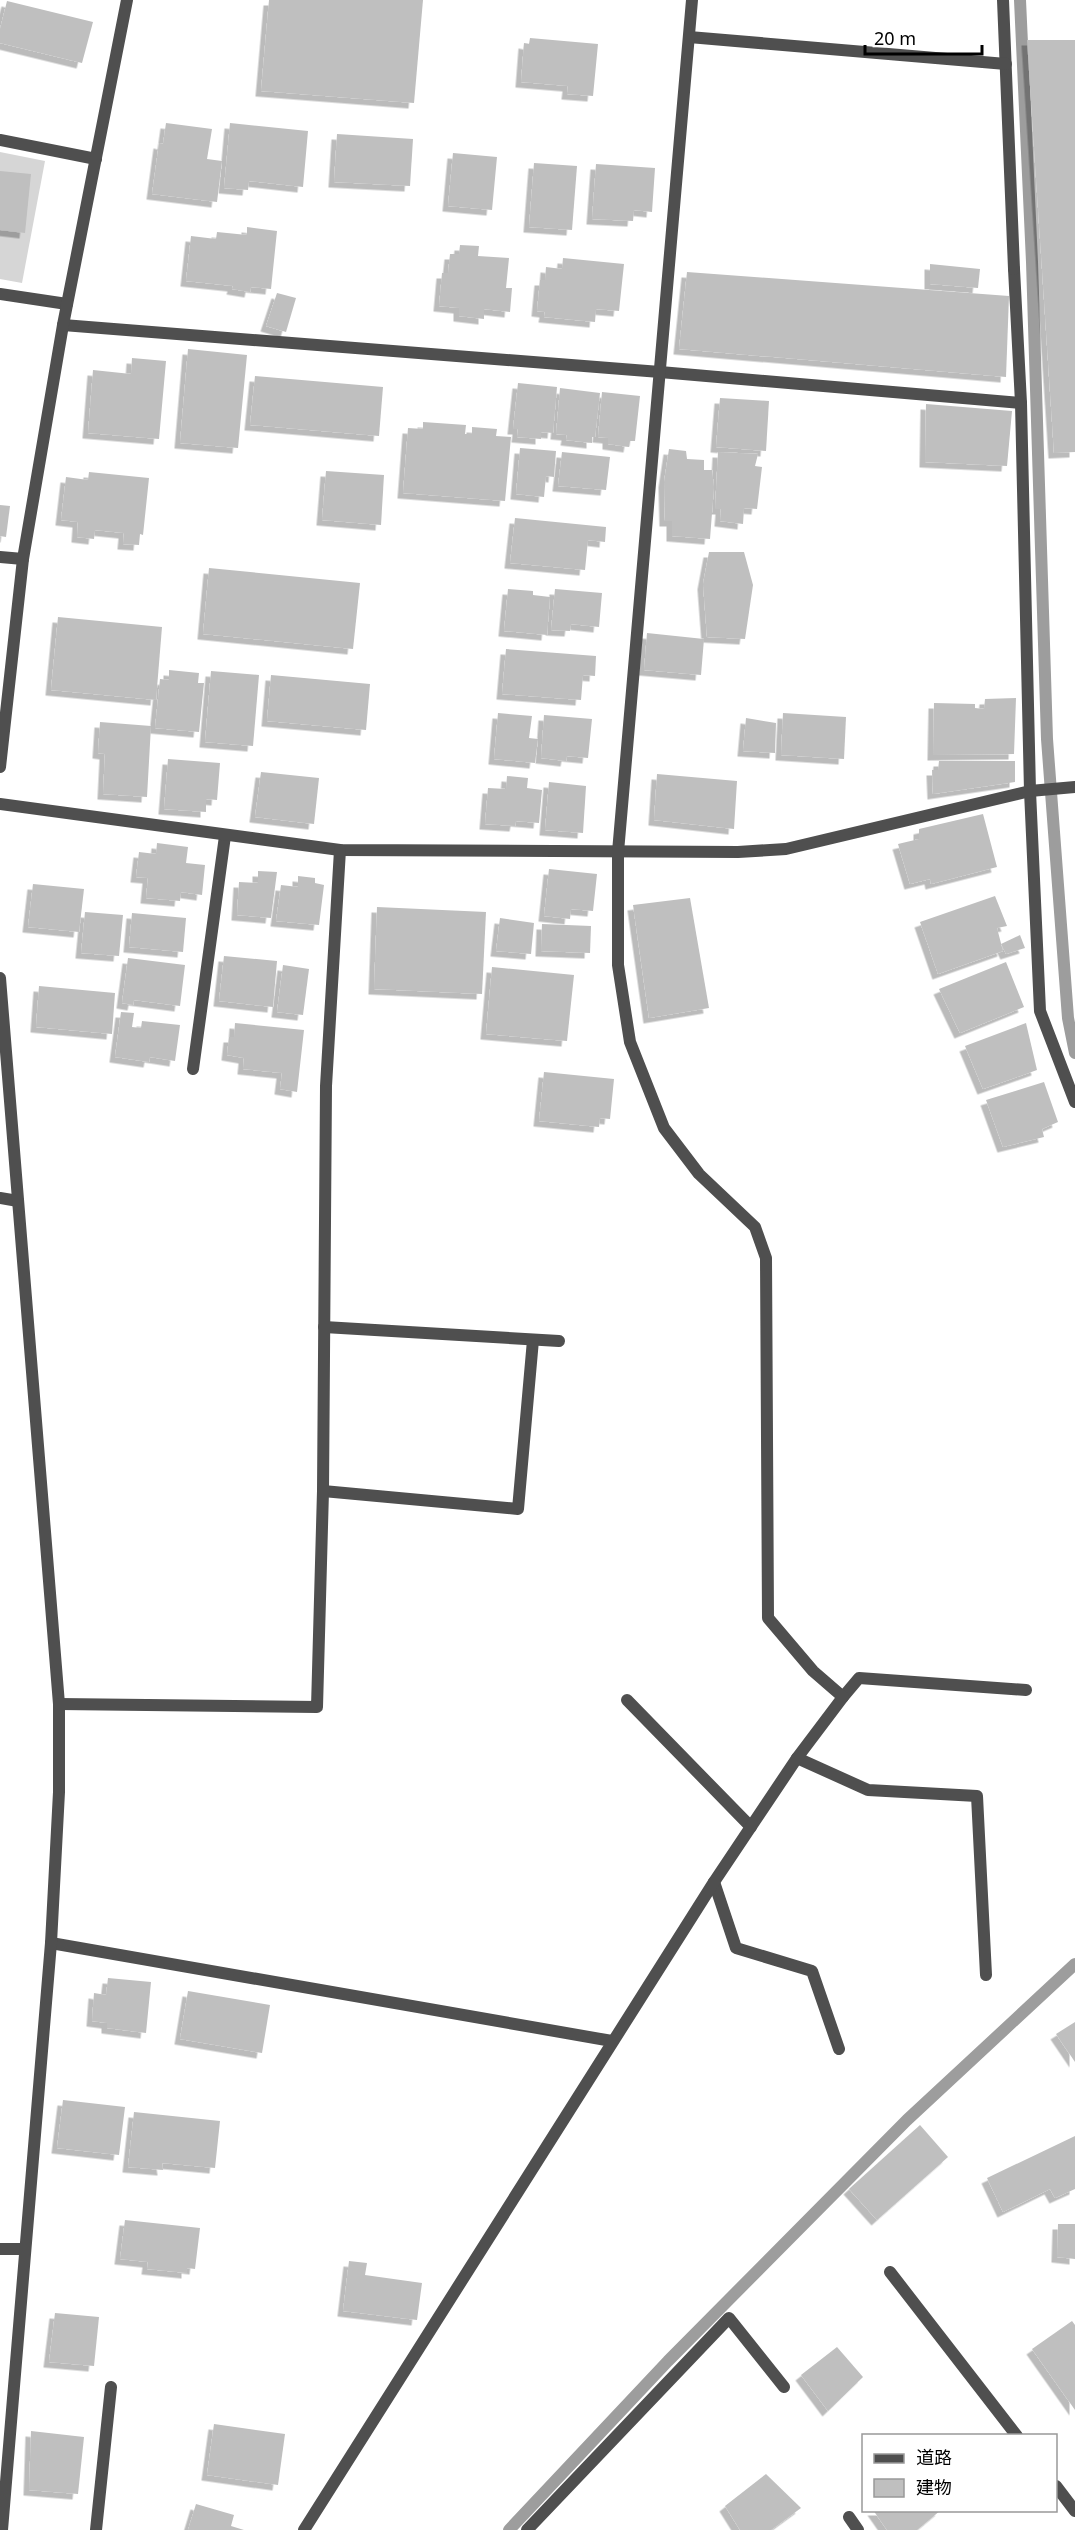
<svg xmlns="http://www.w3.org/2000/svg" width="1075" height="2530" font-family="'Noto Sans','Noto Sans JP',sans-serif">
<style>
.green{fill:#d6d6d6}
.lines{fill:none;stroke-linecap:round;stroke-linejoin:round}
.stream{stroke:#9d9d9d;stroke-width:12}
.building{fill:#bfbfbf;filter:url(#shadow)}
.lane{stroke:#4f4f4f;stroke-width:12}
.street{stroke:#4f4f4f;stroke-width:12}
</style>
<defs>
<filter id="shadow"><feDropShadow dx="-5.5" dy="5.5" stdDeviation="0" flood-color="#0004"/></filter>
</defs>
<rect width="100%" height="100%" fill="#fff"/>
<!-- green -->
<path class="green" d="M0,152L45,161L22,283L0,279Z"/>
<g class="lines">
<!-- stream -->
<g class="stream">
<path d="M1020,0L1032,262L1047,739L1068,1018L1075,1053"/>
<path d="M509,2530L668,2361L907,2120L1075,1964"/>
</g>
</g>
<!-- building -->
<g class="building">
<path d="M269,0H423L414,103L261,91Z"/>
<path d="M7,1L93,22L82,63L0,43V29Z"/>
<path d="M530,38L598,44L593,96L567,94L568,86L521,82L524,43L529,44Z"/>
<path d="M1027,40H1075V452L1054,453Z"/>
<path d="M166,123L212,129L207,159L222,161L217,202L152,194L159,143L163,144Z"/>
<path d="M230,123L308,131L303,187L249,181L248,190L224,188Z"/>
<path d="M337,134L413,139L410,186L334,182Z"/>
<path d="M453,153L497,157L492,210L448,206Z"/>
<path d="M534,163L577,166L572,230L529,227Z"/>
<path d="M596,164L655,168L652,212L634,210L633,221L592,219Z"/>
<path d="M0,171L31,174L25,233L0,230Z"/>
<path d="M247,227L277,231L271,289L251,287L250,292L232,289L233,286L186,281L191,236L216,239L217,232L247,235Z"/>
<path d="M460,245L479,246L478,256L509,258L506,288H512L510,312L484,309V319L459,316V308L439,306L442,273H448L450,254H459Z"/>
<path d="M563,258L624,264L619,311L596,309L595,322L544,317L545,312L537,311L540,280H545L546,267L562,269Z"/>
<path d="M930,264L980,269L978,288L930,284Z"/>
<path d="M687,272L1009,296L1006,377L679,349Z"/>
<path d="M277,293L296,298L286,332L266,326Z"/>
<path d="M188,349L247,355L238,448L180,443Z"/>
<path d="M132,358L166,361L159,439L88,433L93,370L131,374Z"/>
<path d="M255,376L383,387L379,436L250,425Z"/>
<path d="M518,383L557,387L553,433L541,432V439L517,437L518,429H513Z"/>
<path d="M560,388L600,393L595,437H592V443L566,440L567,435L556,434Z"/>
<path d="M602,392L640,396L635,441H630L629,447L608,444V438L598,437Z"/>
<path d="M720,398L769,401L766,451L716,447Z"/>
<path d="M926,404L1012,411L1007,466L925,462Z"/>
<path d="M423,422L466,425L465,434H472V427L497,429L496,436L511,437L505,501L403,493L408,428L423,429Z"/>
<path d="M520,448L556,451L554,477L546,476L544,497L516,494Z"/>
<path d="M669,449L686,451L687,459L704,460V470H712L714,487L710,539L672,536V521H665L664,482Z"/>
<path d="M562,452L610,457L606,490L558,486Z"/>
<path d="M718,452L758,454L755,466L762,467L757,509L744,508L743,524L720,521L721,509H715Z"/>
<path d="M326,471L384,475L381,525L322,520Z"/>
<path d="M89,472L149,478L143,535L140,534L139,545L123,544L124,533L95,530L94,539L77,537L78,522L61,520L66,477L88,480Z"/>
<path d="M0,505L10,506L6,537L0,536Z"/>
<path d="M515,518L606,527L605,542L588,540L585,570L510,563Z"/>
<path d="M709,552H744L753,585L745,639L707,637L703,584Z"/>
<path d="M209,568L360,583L353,649L203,634Z"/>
<path d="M508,589L533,591V595L550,597L547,635L504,631Z"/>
<path d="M555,589L602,593L599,627L571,624L570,631L551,630Z"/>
<path d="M58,617L162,627L156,700L51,690Z"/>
<path d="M647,633L704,639L701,675L644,670Z"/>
<path d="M506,649L596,656L595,676L583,675L581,700L502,694Z"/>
<path d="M169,670L199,673L198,683H204L199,732L155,728L160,679L169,680Z"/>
<path d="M211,671L259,675L253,746L205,742Z"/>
<path d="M271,675L370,684L366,730L267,721Z"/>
<path d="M1016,698L1014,754L933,755L934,703L975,704V708L984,709L985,699Z"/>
<path d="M498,713L532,716L529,738L538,739L535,763L494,759Z"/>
<path d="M783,713L846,717L844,759L781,755Z"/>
<path d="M544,715L592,719L588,758L567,756L566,761L541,758Z"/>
<path d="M746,718L776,723L775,753L743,751Z"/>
<path d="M100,722L151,726L147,797L103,794L105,754L98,753Z"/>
<path d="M168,759L220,763L217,800L206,799V812L164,809Z"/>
<path d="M939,761H1015V782L933,794L932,770H938Z"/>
<path d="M261,772L319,778L314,824L255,817Z"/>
<path d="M657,774L737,781L734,829L654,820Z"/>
<path d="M507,776L528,778L527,788L542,790L539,823L516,821L515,826L485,824L488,788L506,789Z"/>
<path d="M549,782L586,786L583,833L545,830Z"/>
<path d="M983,814L997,867L931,884L930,879L910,884L898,844L919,839V829Z"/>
<path d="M157,843L188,847L186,863L205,865L202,895L181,892L180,901L146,898L148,878L136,877L139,852L156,854Z"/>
<path d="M549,869L597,874L593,911L571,909L570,919L544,916Z"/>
<path d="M258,871L277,872L271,918L237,915L239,882L258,883Z"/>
<path d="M298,876L315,878V883L324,885L319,925L276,921L281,885L298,887Z"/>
<path d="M33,884L84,889L79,932L28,927Z"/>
<path d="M995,896L1007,926L997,928L1003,951L938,974L920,922Z"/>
<path d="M690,898L709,1008L649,1018L633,905Z"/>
<path d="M377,907L486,912L482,994L374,989Z"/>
<path d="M85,912L123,915L119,956L81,953Z"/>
<path d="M132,913L186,918L183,952L129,947Z"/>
<path d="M500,918L534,923L531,954L496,951Z"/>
<path d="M542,924L591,926L590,953L541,951Z"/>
<path d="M1020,935L1025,948L1006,954L1001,944Z"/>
<path d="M224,956L277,961L273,1007L219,1001Z"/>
<path d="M128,958L185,965L180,1006L134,1000L133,1005L122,1003Z"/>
<path d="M1006,962L1024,1007L960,1033L939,989Z"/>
<path d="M283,965L309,969L303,1015L277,1012Z"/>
<path d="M492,967L574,975L567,1041L486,1034Z"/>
<path d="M39,986L115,993L112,1034L36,1027Z"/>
<path d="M121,1012L134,1013L132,1027L141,1028L142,1021L180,1025L175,1061L150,1057L149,1062L115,1057Z"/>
<path d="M235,1023L304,1030L297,1092L280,1089L282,1073L243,1069L244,1058L227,1055L229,1037H234Z"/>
<path d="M1026,1023L1037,1070L983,1089L965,1046Z"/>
<path d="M544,1072L614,1079L610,1119L600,1118L599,1127L539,1121Z"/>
<path d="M1044,1082L1058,1122L1042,1129L1044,1137L1003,1147L986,1100Z"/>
<path d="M108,1978L151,1982L146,2033L107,2028V2023L92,2021L94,1993L106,1995Z"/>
<path d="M188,1991L270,2005L262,2053L180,2039Z"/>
<path d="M1075,2022V2062L1056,2034Z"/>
<path d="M63,2100L125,2107L119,2155L57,2148Z"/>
<path d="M134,2112L220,2121L215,2168L162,2163L163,2170L128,2167Z"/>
<path d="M920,2125L948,2157L877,2220L849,2189Z"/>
<path d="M1075,2136V2189L1055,2198L1050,2189L1003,2212L987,2178Z"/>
<path d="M125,2220L200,2228L195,2269L187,2268V2273L147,2269L148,2262L120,2259Z"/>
<path d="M1058,2224H1075V2259L1057,2257Z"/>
<path d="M349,2261L367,2263L365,2275L422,2283L417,2320L343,2311Z"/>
<path d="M55,2313L99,2317L94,2366L49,2362Z"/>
<path d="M1072,2321L1075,2325V2410L1032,2349Z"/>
<path d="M837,2347L863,2377L828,2411L801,2375Z"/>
<path d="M214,2424L285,2434L278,2485L207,2475Z"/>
<path d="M31,2431L84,2437L78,2494L29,2490Z"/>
<path d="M766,2474L801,2508L771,2530H740L725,2506Z"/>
<path d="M196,2504L234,2515L231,2526L244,2530H188Z"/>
<path d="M873,2510H941L917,2530H887Z"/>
</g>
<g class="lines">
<!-- lane -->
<g class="lane">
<path d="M0,140L96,159"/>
<path d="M1014,269L1021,403L1030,791L1040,1011L1075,1102"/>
<path d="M660,372L1021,403"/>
<path d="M0,557L23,559"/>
<path d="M193,1069L225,836"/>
<path d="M0,1198L18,1201"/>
<path d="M324,1327L559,1341"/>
<path d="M323,1491L518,1509L533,1340"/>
<path d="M843,1697L859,1678L1026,1690"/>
<path d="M627,1700L751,1827"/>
<path d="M797,1758L868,1790L977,1796L986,1975"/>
<path d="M714,1882L736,1948L812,1971L839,2049"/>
<path d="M51,1943L612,2041"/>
<path d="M0,2249H24"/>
<path d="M890,2272L1017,2436"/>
<path d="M1056,2486L1075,2511"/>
<path d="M849,2517L858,2530"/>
<path d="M527,2530L729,2318L784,2387"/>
</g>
<!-- street -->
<g class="street">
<path d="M1003,0L1014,269"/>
<path d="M689,37L1006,64"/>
<path d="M0,294L67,304"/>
<path d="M63,325L660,372"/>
<path d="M0,767L23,559L63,325L127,0"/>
<path d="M0,804L340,850L738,852L786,849L1030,791L1075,787"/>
<path d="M0,978L59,1704V1792L51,1943L2,2530"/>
<path d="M59,1704L317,1707L323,1491L326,1086L340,850"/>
<path d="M96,2530L111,2387"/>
<path d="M304,2530L714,1882L797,1758L843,1697L813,1671L768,1618L766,1258L755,1227L699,1174L664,1128L630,1042L618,965V852L692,0"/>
</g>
</g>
<!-- legend -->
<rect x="862" y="2434" width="195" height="78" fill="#ffffff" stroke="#999999" stroke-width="1.5"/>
<rect x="874" y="2454" width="30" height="9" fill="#4f4f4f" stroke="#999999" stroke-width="1.5"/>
<text x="916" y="2464" font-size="18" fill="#000000">道路</text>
<rect x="874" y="2479" width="30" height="18" fill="#bfbfbf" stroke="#999999" stroke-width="1.5"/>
<text x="916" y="2494" font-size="18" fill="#000000">建物</text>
<!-- scale -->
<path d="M865 45v9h117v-9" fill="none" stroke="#000000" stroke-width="3"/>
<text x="874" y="45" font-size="18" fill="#000000" stroke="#ffffff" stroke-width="4.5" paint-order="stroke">20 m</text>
</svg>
